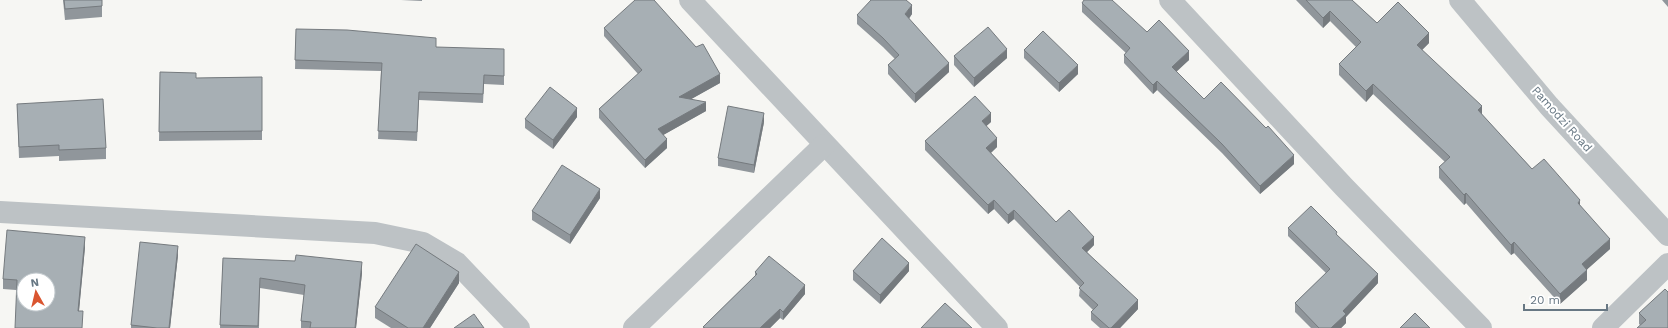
<svg xmlns="http://www.w3.org/2000/svg" width="1668" height="328" font-family="'Work Sans',sans-serif">
<style>
.lines{fill:none;stroke-linecap:round;stroke-linejoin:round}
.minor{stroke:#bdc2c5;stroke-width:22}
.wall{fill:#90969b}
.shaded-wall{fill:#757a7e}
.building{fill:#a7afb4;stroke:#757a7e;fill-rule:evenodd}
.labels{text-anchor:middle;dominant-baseline:central;stroke-width:4;stroke-linejoin:round;paint-order:stroke}
.street-label{font-size:12px;fill:#677783;stroke:#fff}
</style>
<rect width="100%" height="100%" fill="#f6f6f3"/>
<g class="lines">
<!-- minor -->
<g class="minor">
<path d="M690,0L997,328"/>
<path d="M1170,0L1344,187L1481,328"/>
<path d="M1460,0L1549,106L1668,235"/>
<path d="M0,212L375,233L423,243L457,263L519,328"/>
<path d="M634,328L824,145"/>
<path d="M1603,328L1668,264"/>
</g>
</g>
<!-- wall -->
<g class="wall">
<path d="M63,0H102V17L65,20Z"/>
<path d="M401,0H422V1Z"/>
<path d="M1296,0H1352L1377,23L1429,43L1422,50L1532,169L1580,206L1610,249L1587,269V280L1560,304L1514,253L1511,255L1466,203L1464,205L1439,178V167L1445,162L1373,94L1366,102L1339,75V64L1356,47L1330,21L1323,28Z"/>
<path d="M1662,0H1668V7Z"/>
<path d="M1082,3L1147,32L1189,60L1176,71L1204,99L1294,164L1260,194L1222,153L1157,90L1153,94L1124,63V55L1126,53L1082,12Z"/>
<path d="M912,14L909,19L949,72L915,103L888,74V65L895,59L883,47L857,24V15Z"/>
<path d="M604,28L720,83L691,99L706,111L663,135L667,148L645,168L599,118V109L638,74L604,36Z"/>
<path d="M296,29L436,47L504,58V85L484,84L483,103L419,100L417,141L378,139L381,71L295,69Z"/>
<path d="M1024,50L1078,74L1059,92L1024,58Z"/>
<path d="M954,56L1007,58L974,87L954,65Z"/>
<path d="M160,72L196,78L262,77V140L159,141Z"/>
<path d="M17,104L106,148V159L59,161V156L19,158Z"/>
<path d="M577,117L553,149L525,128V119Z"/>
<path d="M764,122L754,173L718,166V158Z"/>
<path d="M991,122L986,126L997,147L991,153L1056,222L1094,245L1087,252L1138,309L1120,328H1100L1091,320V312L1093,310L1079,296L1080,287L1014,219L1008,224L994,209L988,214L925,150V141Z"/>
<path d="M600,198L570,244L532,220V211Z"/>
<path d="M1288,228L1337,236L1378,283L1346,317V323L1341,328H1311L1295,312V303L1326,273L1288,236Z"/>
<path d="M85,247L79,311L82,328L16,290L3,289V279Z"/>
<path d="M178,255L170,328H131V325Z"/>
<path d="M223,258L362,273L356,328H301V321L304,295L260,288L259,328H220Z"/>
<path d="M853,271H909L880,304L853,280Z"/>
<path d="M755,272L805,294L783,320L780,318L770,328H703V327L755,276Z"/>
<path d="M459,283L430,328H391L375,318V307Z"/>
<path d="M1639,313L1668,328L1640,325L1639,324Z"/>
</g>
<!-- shaded-wall -->
<g class="shaded-wall">
<path d="M912,5V14L905,23V14Z"/>
<path d="M1330,11V21L1323,28V18Z"/>
<path d="M1429,33V43L1417,55V45Z"/>
<path d="M1007,49V58L974,87V78Z"/>
<path d="M1189,51V60L1172,76V67Z"/>
<path d="M949,63V72L915,103V94Z"/>
<path d="M1078,65V74L1059,92V83Z"/>
<path d="M720,74V83L679,106V97Z"/>
<path d="M1157,81V90L1153,94V85Z"/>
<path d="M1373,84V94L1366,102V91Z"/>
<path d="M706,102V111L658,138V129Z"/>
<path d="M1482,106V116L1478,110Z"/>
<path d="M577,108V117L553,149V140Z"/>
<path d="M764,113V122L754,173V165Z"/>
<path d="M991,113V122L982,130V121Z"/>
<path d="M997,138V147L986,157V148Z"/>
<path d="M667,139V148L645,168V160Z"/>
<path d="M1294,155V164L1260,194V186Z"/>
<path d="M600,189V198L570,244V235Z"/>
<path d="M1466,193V203L1464,205V195Z"/>
<path d="M994,200V209L988,214V205Z"/>
<path d="M1580,200V211L1578,203Z"/>
<path d="M1014,210V219L1008,224V215Z"/>
<path d="M85,237V247L78,321V311Z"/>
<path d="M1094,237V245L1082,257V248Z"/>
<path d="M1610,239V249L1582,274V264Z"/>
<path d="M1514,242V253L1511,255V245Z"/>
<path d="M178,246V255L170,328H169Z"/>
<path d="M362,262V273L356,328H355Z"/>
<path d="M909,263V271L880,304V295Z"/>
<path d="M1587,270V280L1560,304V294Z"/>
<path d="M459,272V283L430,328H423Z"/>
<path d="M1378,274V283L1346,317V323L1341,328H1331L1343,311Z"/>
<path d="M805,285V294L783,320V312Z"/>
<path d="M1138,300V309L1120,328H1111Z"/>
<path d="M780,309V318L770,328H760Z"/>
</g>
<!-- building -->
<g class="building">
<path d="M64,0H102V6L65,9Z"/>
<path d="M635,0H654L696,47L703,44L720,74L679,97L706,102L658,129L667,139L645,160L599,109L642,70L604,28Z"/>
<path d="M871,0H906L912,5L905,14L949,63L915,94L888,65L899,55L883,38L857,15Z"/>
<path d="M1084,0H1112L1147,32L1159,20L1189,51L1172,67L1204,99L1221,82L1266,128L1268,126L1294,155L1260,186L1222,144L1157,81L1153,85L1124,55L1130,48L1082,3Z"/>
<path d="M1306,0H1352L1377,23L1398,2L1429,33L1417,45L1482,106L1478,110L1532,169L1544,159L1580,200L1578,203L1610,239L1582,264L1587,270L1560,294L1514,242L1511,245L1466,193L1464,195L1439,167L1450,157L1373,84L1366,91L1339,64L1361,42L1330,11L1323,18Z"/>
<path d="M988,27L1007,49L974,78L954,56Z"/>
<path d="M296,29L347,30L436,38V47L504,49V76L484,75L483,94L419,92L417,132L378,131L382,63L295,60Z"/>
<path d="M1043,31L1078,65L1059,83L1024,50Z"/>
<path d="M160,72L196,73V78L262,77V131L159,132Z"/>
<path d="M550,87L577,108L553,140L525,119Z"/>
<path d="M975,96L991,113L982,121L997,138L986,148L1056,222L1069,210L1094,237L1082,248L1138,300L1111,328H1109L1091,312L1098,305L1079,288L1084,283L1014,210L1008,215L994,200L988,205L925,141Z"/>
<path d="M103,99L106,148L59,150V145L19,147L17,104Z"/>
<path d="M728,106L764,113L754,165L718,158Z"/>
<path d="M562,165L600,189L570,235L532,211Z"/>
<path d="M1311,206L1337,232L1336,234L1378,274L1343,311L1346,314L1331,328H1319L1295,303L1330,269L1288,228Z"/>
<path d="M7,230L85,237L78,311H83L82,328H15L17,280L3,279ZM24,280H48V304H24Z"/>
<path d="M882,238L909,263L880,295L853,271Z"/>
<path d="M140,242L178,246L169,328H157L131,325Z"/>
<path d="M416,244L459,272L423,328H408L375,307Z"/>
<path d="M296,255L362,262L355,328H310L311,322L301,321L305,285L260,278L258,326L220,325L223,258L295,261Z"/>
<path d="M769,256L805,285L783,312L780,309L760,328H705L703,327L757,274L755,272Z"/>
<path d="M1665,289L1668,292V328H1637L1646,320L1639,313Z"/>
<path d="M945,303L972,328H921Z"/>
<path d="M1415,313L1430,328H1400Z"/>
<path d="M474,314L484,328H454Z"/>
</g>
<g class="labels">
<!-- street labels -->
<g class="street-label">
<text transform="translate(1562 119) rotate(48)">Pamodzi Road</text>
</g>
</g>
<!-- north arrow -->
<g transform="translate(36 292) rotate(352)"><circle r="19" fill="#ffffff" stroke="#c2c9cd"/>
<path d="M0-3L7 15L0 10L-7 15Z" fill="#da5530"/>
<text y="-6" font-size="11" font-weight="bold" text-anchor="middle" fill="#677783">N</text>
</g>
<!-- scale -->
<path d="M1524 304v6h83v-6" fill="none" stroke="#677783" stroke-width="2"/>
<text x="1530" y="304" font-size="12" fill="#677783" stroke="#ffffff" stroke-width="3" paint-order="stroke">20 m</text>
</svg>
